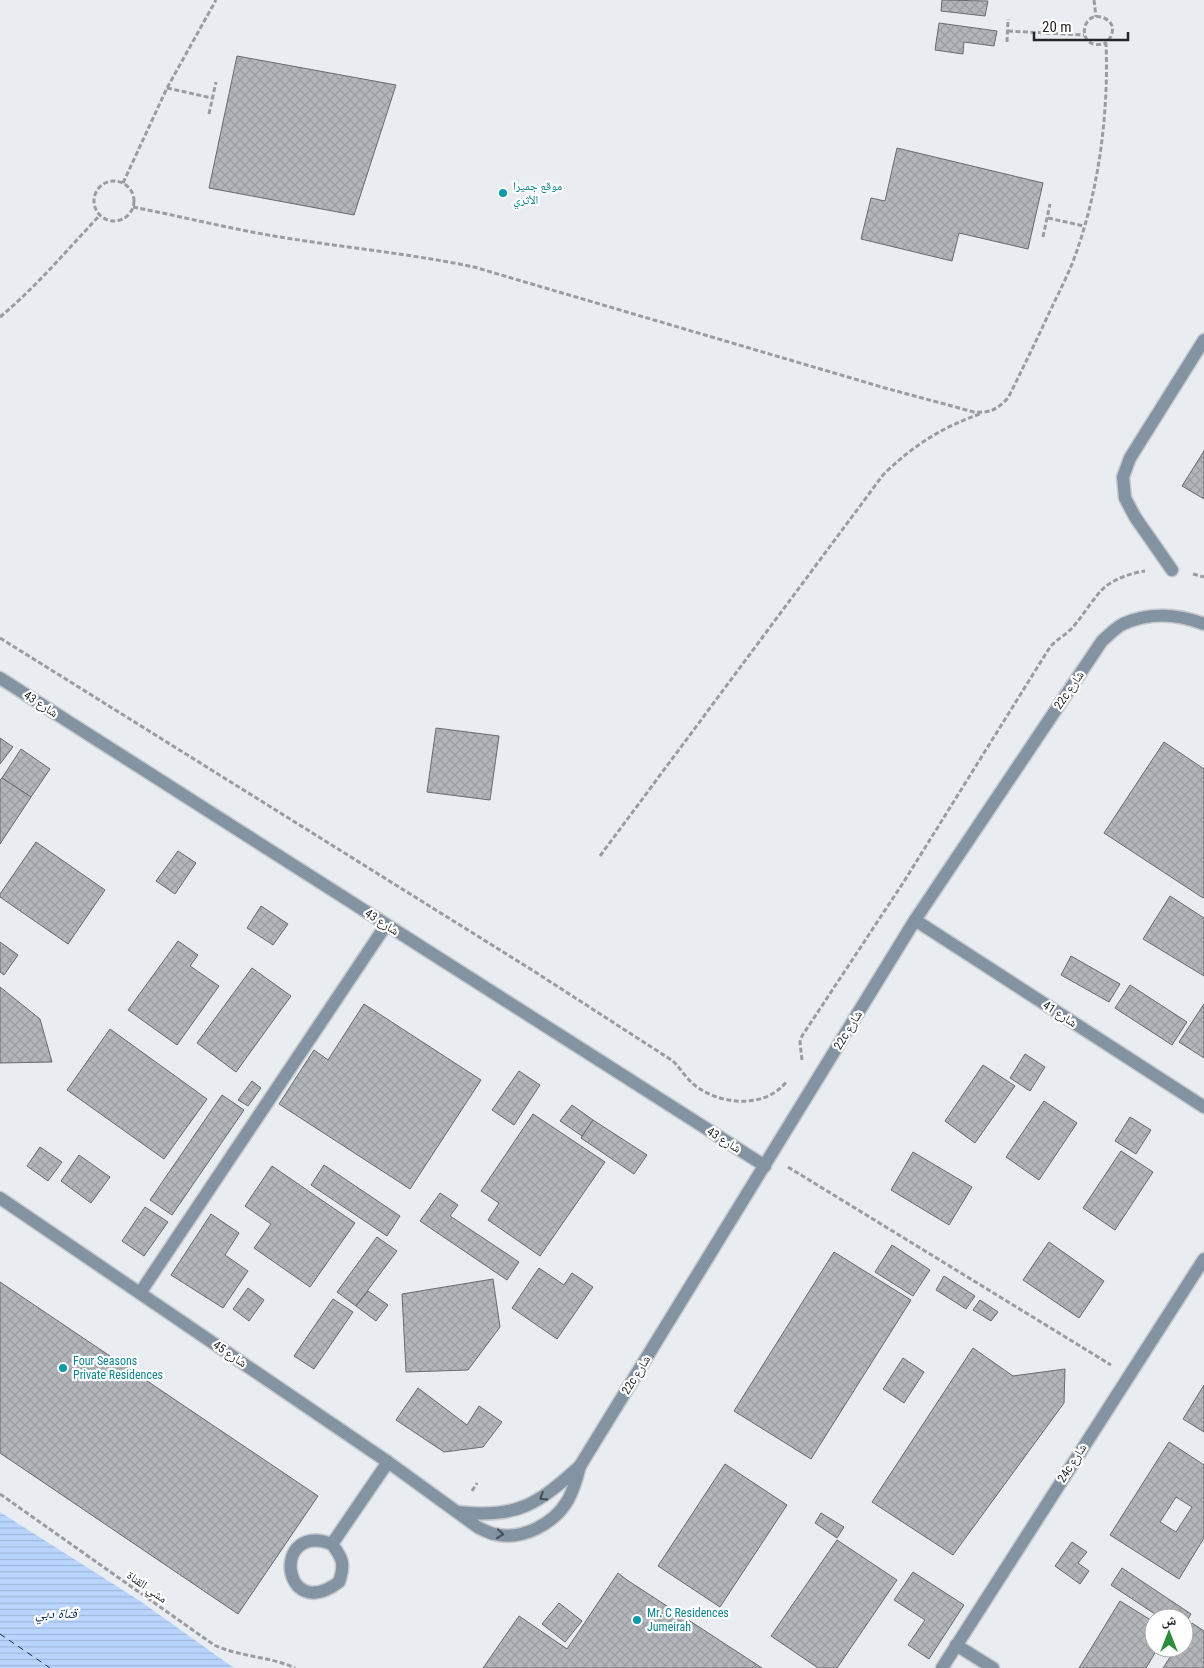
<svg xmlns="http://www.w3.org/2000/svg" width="1204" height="1668" font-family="'Roboto Condensed','Noto Naskh Arabic',sans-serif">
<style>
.water{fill:url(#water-rules)}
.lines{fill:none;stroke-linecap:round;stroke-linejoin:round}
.ferry{stroke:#0b2e5e;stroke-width:1;stroke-dasharray:6 5;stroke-linecap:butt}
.building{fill:url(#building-cross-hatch);stroke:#686a6e;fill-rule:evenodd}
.lane-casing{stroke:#c6c9cd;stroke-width:15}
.street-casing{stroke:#c6c9cd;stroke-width:15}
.path{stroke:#9a9da0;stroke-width:3;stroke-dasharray:5 2.5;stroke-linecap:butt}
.lane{stroke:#8493a2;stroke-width:12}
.street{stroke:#8493a2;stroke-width:12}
.oneway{stroke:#464c53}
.culture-dot{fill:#0f9aa8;stroke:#fff;stroke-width:2}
.labels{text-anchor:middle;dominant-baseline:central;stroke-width:4.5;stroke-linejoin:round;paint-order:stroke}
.culture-label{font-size:12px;fill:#0d838f;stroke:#fff;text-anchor:start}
.street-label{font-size:12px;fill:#252628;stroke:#fff}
.water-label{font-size:14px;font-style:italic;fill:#0b2e5e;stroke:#fff}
</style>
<defs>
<pattern id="water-rules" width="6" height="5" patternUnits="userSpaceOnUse" patternTransform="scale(1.25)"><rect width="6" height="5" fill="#b9d5fd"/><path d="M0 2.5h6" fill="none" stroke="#9fb7d9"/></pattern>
<pattern id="building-cross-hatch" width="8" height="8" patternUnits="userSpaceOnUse" patternTransform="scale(1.25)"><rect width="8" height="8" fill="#b2b6ba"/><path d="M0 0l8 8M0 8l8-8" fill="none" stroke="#999ca0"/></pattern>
</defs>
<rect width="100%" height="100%" fill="#e9edf1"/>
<!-- water -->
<path class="water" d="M0,1512L140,1601L234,1668H0Z"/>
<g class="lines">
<!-- ferry -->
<path class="ferry" d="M0,1634L50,1668"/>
</g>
<!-- building -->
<g class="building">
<path d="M942,0L988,1L985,16L941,11Z"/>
<path d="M939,23L997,31L994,46L964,42L963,54L935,50Z"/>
<path d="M237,56L396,85L354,215L209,188Z"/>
<path d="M897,148L1043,183L1028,249L959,233L952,261L861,239L871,198L885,201Z"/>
<path d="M1204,451V499L1182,486Z"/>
<path d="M436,728L499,736L490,800L427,792Z"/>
<path d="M0,738L13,747L0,764Z"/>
<path d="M1164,742L1204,769V895L1203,898L1104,833Z"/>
<path d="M21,749L50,769L31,797L2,778Z"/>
<path d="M2,778L31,797L0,844V780Z"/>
<path d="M36,842L105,890L68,944L0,897V894Z"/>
<path d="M178,851L196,863L175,894L156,881Z"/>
<path d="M1170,896L1204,918V976L1143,939Z"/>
<path d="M261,906L288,924L273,945L247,928Z"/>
<path d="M178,941L198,955L190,966L219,986L177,1045L128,1010Z"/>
<path d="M0,942L18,955L4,975L0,972Z"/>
<path d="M1071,956L1120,984L1109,1002L1061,975Z"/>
<path d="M252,968L291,996L236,1072L197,1043Z"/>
<path d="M1130,985L1187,1022L1172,1045L1115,1008Z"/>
<path d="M0,987L40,1019L52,1062L0,1063Z"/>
<path d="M364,1004L481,1080L410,1189L279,1104L314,1050L328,1060Z"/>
<path d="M1204,1004V1058L1179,1042Z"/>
<path d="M110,1029L207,1099L164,1159L67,1090Z"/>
<path d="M1025,1054L1045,1067L1030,1091L1010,1078Z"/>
<path d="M983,1065L1015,1086L975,1143L945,1121Z"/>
<path d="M519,1071L540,1085L514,1125L492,1110Z"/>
<path d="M252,1081L261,1088L248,1106L238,1100Z"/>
<path d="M222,1095L244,1110L172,1215L150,1200Z"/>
<path d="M1044,1101L1077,1123L1039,1180L1006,1157Z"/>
<path d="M572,1105L593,1120L582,1136L560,1121Z"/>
<path d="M533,1114L605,1162L540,1256L488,1220L499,1203L481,1191Z"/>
<path d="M1130,1117L1151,1130L1136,1154L1115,1141Z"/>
<path d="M593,1120L647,1155L634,1174L581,1138Z"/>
<path d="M40,1147L62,1162L48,1181L27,1166Z"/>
<path d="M1121,1151L1153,1172L1115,1230L1083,1208Z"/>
<path d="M913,1152L972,1187L949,1225L891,1190Z"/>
<path d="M79,1155L110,1177L91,1203L61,1181Z"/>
<path d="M324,1165L400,1216L387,1236L311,1185Z"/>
<path d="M272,1166L355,1223L310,1287L254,1248L271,1224L245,1206Z"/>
<path d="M440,1193L458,1205L450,1216L519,1262L507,1280L420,1221Z"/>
<path d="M145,1207L168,1222L144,1256L122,1241Z"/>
<path d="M211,1214L239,1233L225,1255L248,1271L223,1308L171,1275Z"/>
<path d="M377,1237L397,1251L356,1306L337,1292Z"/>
<path d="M1049,1242L1104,1281L1079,1318L1023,1280Z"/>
<path d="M892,1245L930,1270L913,1296L875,1272Z"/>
<path d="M834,1252L911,1300L811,1459L734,1411Z"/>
<path d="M539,1268L564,1285L572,1273L593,1287L557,1339L512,1308Z"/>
<path d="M944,1276L975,1296L966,1309L936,1290Z"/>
<path d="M493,1279L500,1327L468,1370L406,1372L402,1294Z"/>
<path d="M0,1282L318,1496L238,1614L0,1453Z"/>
<path d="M248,1288L264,1300L249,1321L233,1309Z"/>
<path d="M368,1291L388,1305L376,1321L356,1306Z"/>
<path d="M333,1299L353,1312L314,1369L294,1356Z"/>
<path d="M980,1300L998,1312L991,1321L973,1310Z"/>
<path d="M973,1348L1013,1376L1065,1369L1064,1403L953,1555L872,1502Z"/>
<path d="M903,1358L924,1372L904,1403L883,1389Z"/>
<path d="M1204,1385V1432L1183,1419Z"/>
<path d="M418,1388L467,1425L479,1406L502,1422L483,1447L444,1452L396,1420Z"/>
<path d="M1169,1442L1204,1465V1538L1179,1579L1110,1535ZM1176,1497L1192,1507L1176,1532L1160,1522Z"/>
<path d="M725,1464L787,1505L720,1607L658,1566Z"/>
<path d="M821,1513L844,1527L837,1538L815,1523Z"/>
<path d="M837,1540L897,1580L837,1668H818L771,1636Z"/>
<path d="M1072,1542L1087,1552L1078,1563L1089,1571L1080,1584L1055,1566Z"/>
<path d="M1122,1568L1191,1614L1184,1625V1618H1161L1111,1585Z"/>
<path d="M913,1572L964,1605L929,1659L908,1645L925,1620L894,1600Z"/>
<path d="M618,1573L627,1580L762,1668H483L519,1616L567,1649Z"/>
<path d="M1120,1601L1154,1622V1648H1158L1146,1668H1079Z"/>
<path d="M559,1603L582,1621L565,1642L542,1624Z"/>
<path d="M1192,1623L1204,1631V1668H1163L1176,1648H1184V1635Z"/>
</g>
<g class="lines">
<defs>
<g id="lane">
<path d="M140,1293L386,925"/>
<path d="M332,1544C343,1559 345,1564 339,1582C282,1625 270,1521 332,1544L388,1462"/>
<path d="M956,1645L993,1668"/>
</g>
<g id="street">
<path d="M1172,570L1135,517L1125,498L1123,477L1130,458L1204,340"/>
<path d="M0,678L765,1166"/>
<path d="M915,920L1204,1107"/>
<path d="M0,1198L388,1462L479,1528C484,1530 489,1533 494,1534C522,1541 554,1524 568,1500C574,1489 577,1478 580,1466L915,920L1102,641C1108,636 1115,628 1123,624C1149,612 1178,614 1204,624"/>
<path d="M458,1512C517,1519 538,1504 580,1466"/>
<path d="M942,1668L1204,1259"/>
</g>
</defs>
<!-- lane casing -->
<use href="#lane" class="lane-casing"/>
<!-- street casing -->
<use href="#street" class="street-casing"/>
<!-- path -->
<g class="path">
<path d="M1094,0L1096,17"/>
<path d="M1008,31L1084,35"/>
<path d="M1007,42L1008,19"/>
<path d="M167,88L212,98"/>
<path d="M209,114L216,82"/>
<circle cx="114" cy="201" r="20"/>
<path d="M123,183L167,88L216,0"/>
<path d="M133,207C184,217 235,230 286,238C349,248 412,254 474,267L885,388L974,412C991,413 996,410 1008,398C1023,368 1037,339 1051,309C1058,294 1066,279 1072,264C1098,197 1109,115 1106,43C1114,35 1116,23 1104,18C1080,8 1075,53 1106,43"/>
<path d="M1048,218L1084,226"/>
<path d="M1043,237L1050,204"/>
<path d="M0,317C37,286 67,250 100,215"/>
<path d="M1193,574L1204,577"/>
<path d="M0,638L532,970L673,1061C681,1069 687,1080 697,1087C722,1105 766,1109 787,1081"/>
<path d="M600,856L883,475C911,447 942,427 980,414"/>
<path d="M802,1060L800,1042L802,1036L903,883L1050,647C1057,639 1066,635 1073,627C1082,617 1096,594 1105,587C1116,578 1132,573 1145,571"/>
<path d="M788,1167L1111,1365"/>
<path d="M472,1491L477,1483"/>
<path d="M0,1494L214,1645C240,1657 269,1656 295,1668"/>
</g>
<!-- lane -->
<use href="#lane" class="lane"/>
<!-- street -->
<use href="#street" class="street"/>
</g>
<!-- one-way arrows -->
<defs><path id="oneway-chevron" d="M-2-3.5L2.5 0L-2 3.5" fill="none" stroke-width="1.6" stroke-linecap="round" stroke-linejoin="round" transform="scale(1.25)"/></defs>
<g class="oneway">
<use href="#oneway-chevron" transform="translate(543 1497) rotate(148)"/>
<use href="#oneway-chevron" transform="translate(500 1534) rotate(6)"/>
</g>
<!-- markers -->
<g class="culture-dot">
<circle cx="503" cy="193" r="5"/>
<circle cx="63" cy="1368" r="5"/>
<circle cx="637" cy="1620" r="5"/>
</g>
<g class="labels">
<!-- culture labels -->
<g class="culture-label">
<text x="513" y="186">موقع جميرا<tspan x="513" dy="14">الأثري</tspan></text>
<text x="73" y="1361">Four Seasons<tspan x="73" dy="14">Private Residences</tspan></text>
<text x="647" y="1613">Mr. C Residences<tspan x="647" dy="14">Jumeirah</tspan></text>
</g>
<!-- street labels -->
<g class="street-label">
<text transform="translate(1069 690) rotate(-56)">22c شارع</text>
<text transform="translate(41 704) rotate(33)">شارع 43</text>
<text transform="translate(382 922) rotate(33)">شارع 43</text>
<text transform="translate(1060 1014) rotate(33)">شارع 41</text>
<text transform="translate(848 1030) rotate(-59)">22c شارع</text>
<text transform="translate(724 1140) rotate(32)">شارع 43</text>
<text transform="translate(230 1354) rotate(34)">شارع 45</text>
<text transform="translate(636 1375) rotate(-58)">22c شارع</text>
<text transform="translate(1072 1463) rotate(-57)">24c شارع</text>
<text transform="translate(147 1587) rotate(35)">مشي القناة</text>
</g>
<!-- water labels -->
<g class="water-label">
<text x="56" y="1613">قناة دبي</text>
</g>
</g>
<!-- north arrow -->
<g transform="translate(1169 1633)"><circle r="24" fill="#ffffff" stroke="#a8a8a9"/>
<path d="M0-4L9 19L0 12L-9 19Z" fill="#2e8c3f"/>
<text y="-8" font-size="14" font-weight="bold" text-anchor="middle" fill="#252628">ش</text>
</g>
<!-- scale -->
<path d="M1034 32v8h94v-8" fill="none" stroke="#252628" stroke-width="2.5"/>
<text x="1042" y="32" font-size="15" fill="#252628" stroke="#ffffff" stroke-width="4" paint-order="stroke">20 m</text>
</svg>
